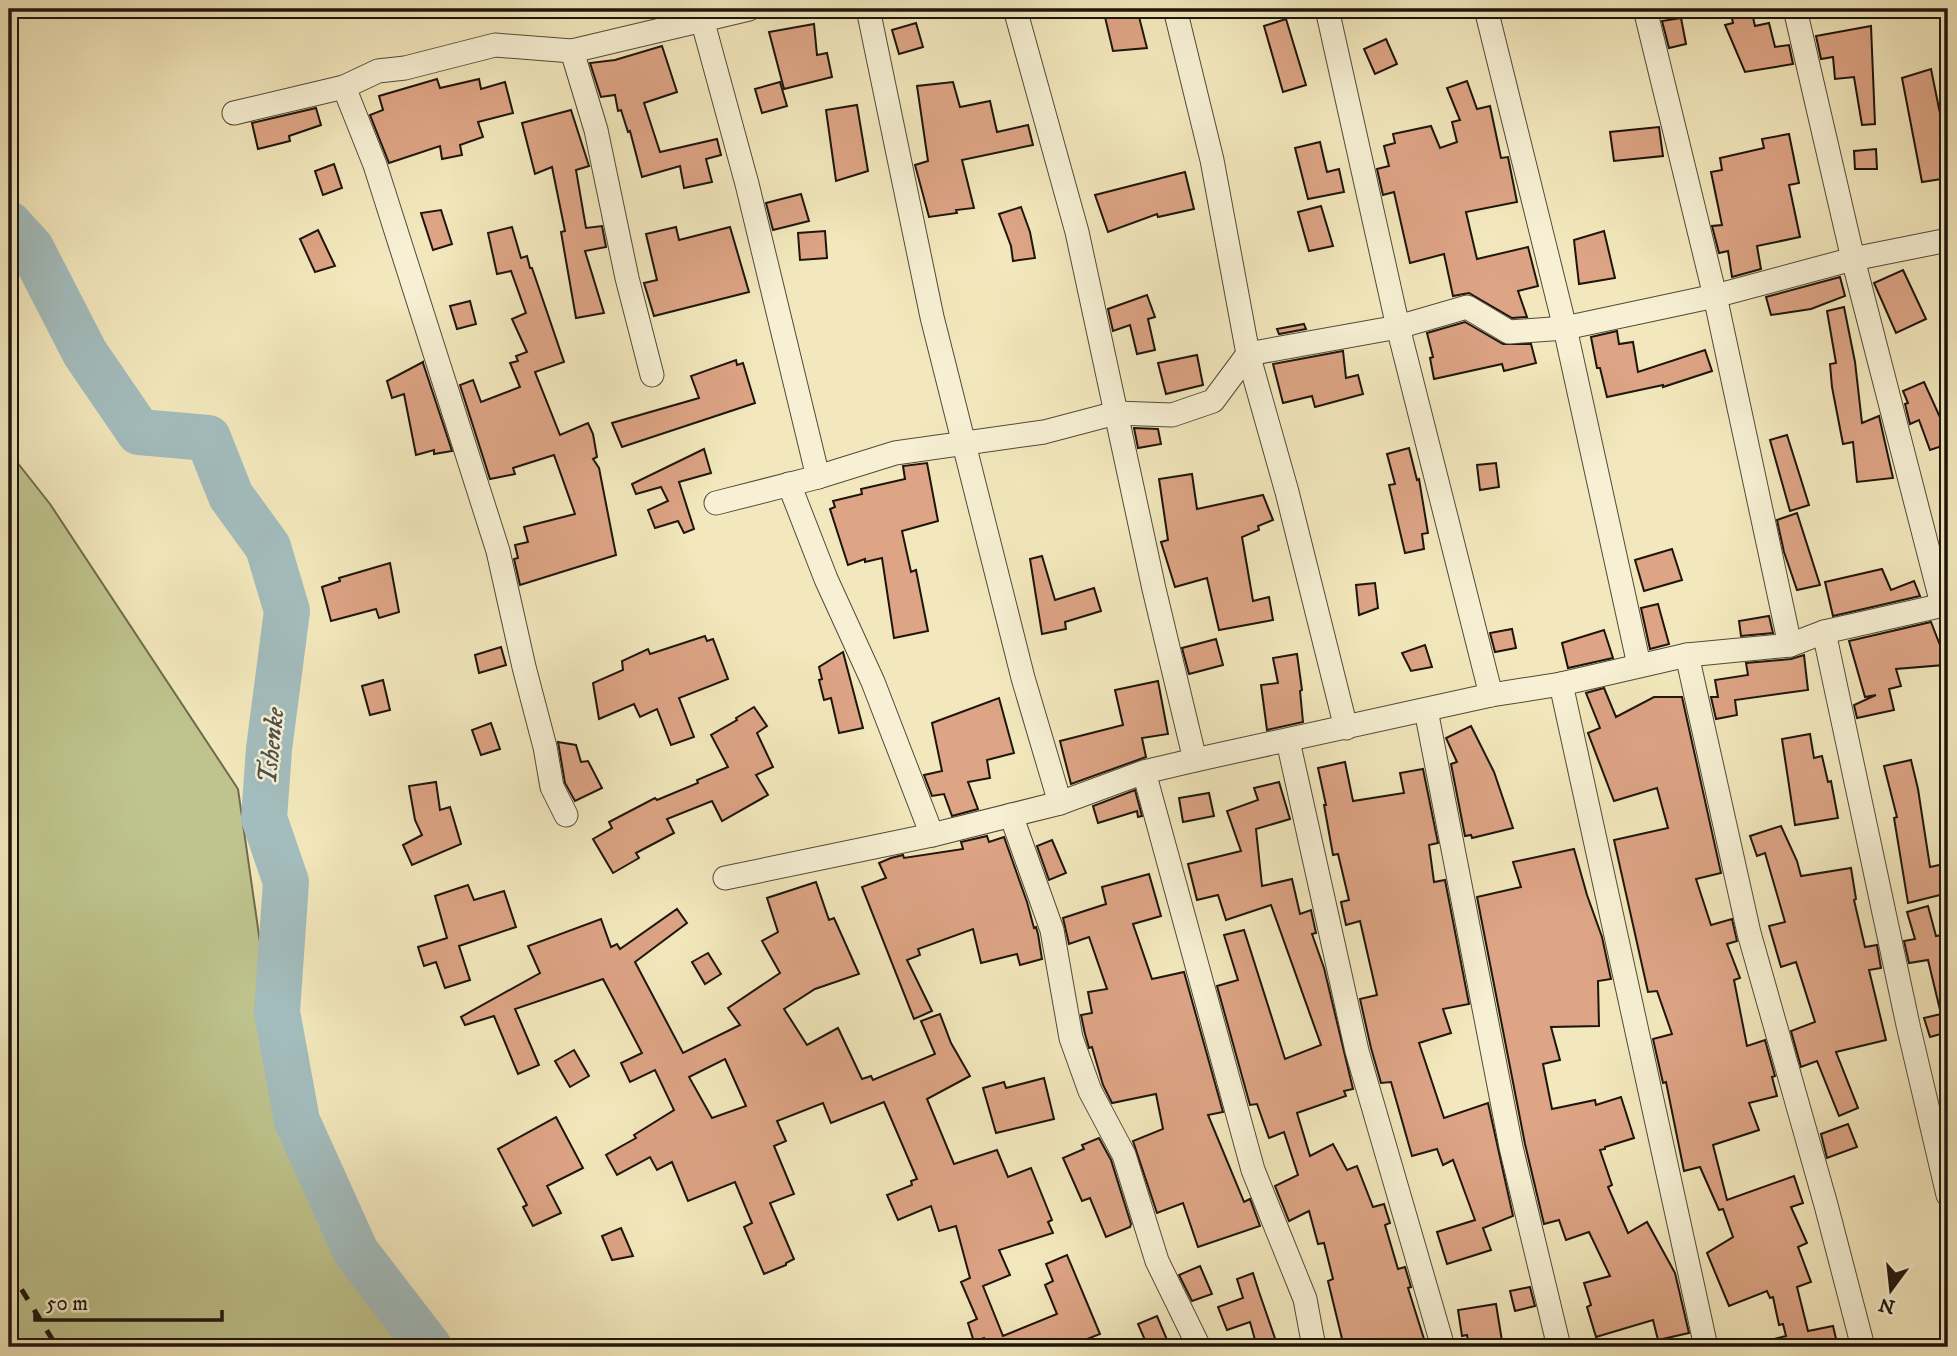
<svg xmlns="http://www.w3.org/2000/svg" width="1957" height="1356" font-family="'IM FELL DW Pica',serif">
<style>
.green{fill:#bfc48e;stroke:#6e6c4d;stroke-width:2}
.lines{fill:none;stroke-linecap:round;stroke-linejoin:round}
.river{stroke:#a3bdbe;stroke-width:46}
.building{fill:#dda485;stroke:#1d150c;stroke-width:2;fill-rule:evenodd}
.minor-casing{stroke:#524a38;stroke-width:25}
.minor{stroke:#f7f0d4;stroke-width:23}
.rail{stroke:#1d150c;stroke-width:5;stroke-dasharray:12 12;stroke-linecap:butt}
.labels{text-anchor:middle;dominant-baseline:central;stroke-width:5;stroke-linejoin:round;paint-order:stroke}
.water-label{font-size:26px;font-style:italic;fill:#4c504a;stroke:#f7f0d4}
</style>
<rect width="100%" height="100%" fill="#f3e8bd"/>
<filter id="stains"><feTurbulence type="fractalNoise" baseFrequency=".00286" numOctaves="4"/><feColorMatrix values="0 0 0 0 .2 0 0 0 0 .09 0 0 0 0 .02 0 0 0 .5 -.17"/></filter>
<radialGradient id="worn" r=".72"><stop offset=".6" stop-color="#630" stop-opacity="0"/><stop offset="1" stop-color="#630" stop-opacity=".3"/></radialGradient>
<!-- green -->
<path class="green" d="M9,452L50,504L238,789L271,1019L423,1347H9Z"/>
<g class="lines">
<!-- river -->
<path class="river" d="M9,224L31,248L85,353L139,432L208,438L231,496L268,547L287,611L269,749L264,818L286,882L277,1012L297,1121L356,1252L429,1347"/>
</g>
<!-- building -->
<g class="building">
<path d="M1137,9L1147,48L1113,51L1105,17Z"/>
<path d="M1730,9H1751L1755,26L1769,23L1775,47L1789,45L1793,64L1745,72L1725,25L1733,23Z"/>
<path d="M1681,18L1686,44L1669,48L1662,21Z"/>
<path d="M1286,19L1306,85L1283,92L1264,26Z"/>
<path d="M916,23L923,47L899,54L892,30Z"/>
<path d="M814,24L817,55L827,53L832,77L784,89L769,32Z"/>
<path d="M1871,26L1875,124L1862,125L1854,77L1835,79L1833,57L1821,59L1816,36Z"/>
<path d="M1386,39L1397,64L1375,74L1364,49Z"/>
<path d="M662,46L677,92L644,103L660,152L717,139L721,155L706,159L712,182L684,188L680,166L642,177L630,131L628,132L621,110L618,111L615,95L601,97L590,63L615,60Z"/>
<path d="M1931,69L1948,153V178L1922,182L1902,78Z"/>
<path d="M437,79L440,88L479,79L481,89L505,82L513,113L478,122L483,137L460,145L462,155L442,159L440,146L389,163L370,115L383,110L379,96Z"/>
<path d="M1467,81L1477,109L1490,106L1501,158L1508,157L1517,202L1466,212L1477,259L1528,247L1538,286L1518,291L1527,317L1512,318L1469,293L1453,296L1444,254L1410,263L1394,192L1383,195L1377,169L1389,166L1384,146L1395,143L1393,134L1431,126L1440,148L1457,142L1452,122L1460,120L1447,88Z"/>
<path d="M780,82L787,106L762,113L755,89Z"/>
<path d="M953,82L960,107L990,101L997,132L1028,125L1033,145L962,160L974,208L956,210L957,213L929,217L915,165L928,161L917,86Z"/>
<path d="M857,105L868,171L836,181L826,110Z"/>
<path d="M316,108L321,125L289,136L290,141L258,149L252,123Z"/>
<path d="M571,110L589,166L576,170L586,228L602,226L606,247L585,251L604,313L576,318L561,232L565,231L552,167L535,174L522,123Z"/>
<path d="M1659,127L1663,156L1614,161L1610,132Z"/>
<path d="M1789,134L1799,183L1789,185L1800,237L1757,246L1761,269L1732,277L1728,251L1719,253L1712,226L1722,225L1711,172L1722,170L1720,158L1764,148L1762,139Z"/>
<path d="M1320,142L1327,172L1339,169L1344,192L1308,199L1295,148Z"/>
<path d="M1876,149L1877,169H1855L1854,151Z"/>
<path d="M334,164L342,188L323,195L315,171Z"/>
<path d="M1185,172L1194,209L1158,217L1157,214L1108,232L1095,195Z"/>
<path d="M801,194L809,221L773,230L766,203Z"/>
<path d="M1321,206L1333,246L1309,251L1298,212Z"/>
<path d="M1021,207L1030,232L1035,258L1013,261L1011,246L999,214Z"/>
<path d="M441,210L452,244L433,250L421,213Z"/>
<path d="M512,227L521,258L527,256L530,268H532L564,362L535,372L560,435L588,423L593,434L597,457L593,459L599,468L616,555L520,585L514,559L518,558L515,545L528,542L524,527L575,514L554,455L513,468L515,474L490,479L460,385L473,380L481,402L520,387L510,363L518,361L516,356L527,352L512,319L526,313L511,271L497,274L488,233Z"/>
<path d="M676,227L679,240L730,227L749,292L654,316L644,283L657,280L646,234Z"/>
<path d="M318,230L335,266L315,272L300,239Z"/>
<path d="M825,231L827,258L800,260L798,233Z"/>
<path d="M1604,231L1615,278L1579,284L1574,240Z"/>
<path d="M1903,270L1926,319L1896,333L1874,283Z"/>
<path d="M1840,277L1845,296L1811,309L1771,315L1766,297Z"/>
<path d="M1147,295L1155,317L1148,319L1155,350L1137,354L1130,325L1113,331L1108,309Z"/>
<path d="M470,301L476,324L457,329L450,306Z"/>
<path d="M1844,307L1855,362L1862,423L1879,416L1893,478L1857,482L1853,442L1843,444L1832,387L1830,364L1836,363L1827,311Z"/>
<path d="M1465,322L1503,344H1531L1536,363L1504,371L1502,364L1434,379L1430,358L1433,357L1427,333Z"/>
<path d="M1304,324L1306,329L1279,334L1277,329Z"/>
<path d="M1617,331L1619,344L1633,342L1638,372L1705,350L1712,371L1663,387V385L1607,397L1600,368H1597L1591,337Z"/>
<path d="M1343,351L1346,378L1358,375L1363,394L1315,407L1312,396L1283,403L1273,364Z"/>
<path d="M1197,355L1203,385L1166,394L1158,363Z"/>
<path d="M736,360L737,365L743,363L755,403L622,447L612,423L699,398L691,376Z"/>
<path d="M423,362V363L452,451L434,454V450L416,455L404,394L392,398L387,381Z"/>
<path d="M1924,382L1943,424L1948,422V444L1930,450L1919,420L1910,424L1905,404L1908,403L1903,391Z"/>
<path d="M1134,428L1158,429L1161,444L1138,448Z"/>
<path d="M1787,435L1809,505L1790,511L1770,440Z"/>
<path d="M1409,448L1417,480L1419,479L1428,533L1422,534L1424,549L1405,553L1389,485L1395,484L1387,454Z"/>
<path d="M704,449L711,473L679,482L694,529L684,533L678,521L655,528L648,510L668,501L661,487L636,494L632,484Z"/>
<path d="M927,463L938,521L902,531L911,572L916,570L928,631L894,638L882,558L865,562V559L848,565L830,509L835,507L833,501L862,494L861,489L905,479L903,466Z"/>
<path d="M1496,463L1499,487L1480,490L1477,465Z"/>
<path d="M1192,474L1197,509L1263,495L1273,520L1258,526L1259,530L1242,537L1253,601L1269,597L1273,620L1219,630L1207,578L1175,587L1161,542L1168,540L1159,479Z"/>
<path d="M1797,513L1820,585L1797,590L1784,552L1777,520Z"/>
<path d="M1672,549L1682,580L1644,591L1635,560Z"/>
<path d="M1042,556L1055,600L1094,588L1101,611L1065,622L1066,629L1042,634L1030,559Z"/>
<path d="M390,563L399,612L379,618L376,609L331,621L322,587L340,581L339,578Z"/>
<path d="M1882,569L1891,590L1914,581L1920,596L1833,616L1825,582Z"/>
<path d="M1375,583L1378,608L1359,615L1356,585Z"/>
<path d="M1658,604L1669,644L1650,649L1641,608Z"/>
<path d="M1769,616L1773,633L1741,636L1739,621Z"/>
<path d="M1931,622L1943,653L1944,665L1896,669L1901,686L1889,689L1894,710L1857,718L1854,705L1876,695L1865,697L1849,641Z"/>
<path d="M1512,629L1516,648L1495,652L1490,633Z"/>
<path d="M1604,630L1613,658L1568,668L1562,643Z"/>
<path d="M705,636L707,641L713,639L728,679L679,698L694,737L671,745L657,709L640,717L634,704L599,719L593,683L623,670L622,661L648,649L650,654Z"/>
<path d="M1216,639L1223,665L1189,674L1182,648Z"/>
<path d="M1425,645L1432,667L1411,671L1402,653Z"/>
<path d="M501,647L506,665L479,673L475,655Z"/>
<path d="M843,652L863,728L839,733L831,698L824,700L819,680L822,679L819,667Z"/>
<path d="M1297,654L1302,690L1300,691L1303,722L1267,730L1261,685L1278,683L1273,658Z"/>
<path d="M1804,655L1808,690L1735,700L1737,715L1716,719L1711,697H1718L1715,680L1748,675L1746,663L1791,659Z"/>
<path d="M383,680L390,710L370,715L362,686Z"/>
<path d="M1158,681L1168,734L1142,738L1146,757L1071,784L1060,741L1123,725L1115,690Z"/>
<path d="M1604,688L1616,717L1654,697H1682L1721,873L1696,879L1711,925L1732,919L1737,941L1727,944L1740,978L1734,980L1747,1046L1765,1040L1775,1076L1772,1077L1777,1096L1749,1103L1759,1130L1713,1145L1727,1200L1794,1176L1803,1203L1791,1207L1807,1243L1798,1247L1811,1282L1797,1287L1808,1331L1833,1326L1838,1347H1775L1774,1339L1786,1336L1783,1324L1779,1325L1773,1297L1770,1298L1767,1291L1729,1306L1707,1253L1733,1237L1723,1209L1719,1210L1700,1167L1684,1171L1666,1082L1663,1083L1653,1039L1672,1034L1657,991L1648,992L1614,840L1668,828L1657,788L1614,801L1588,733L1600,728L1586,693Z"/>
<path d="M999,698L1014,753L987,760L990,778L968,782L978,809L952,816L944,794L932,796L924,775L942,771L932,723Z"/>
<path d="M754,707L767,726L757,733L773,767L756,775L768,795L722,821L712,801L667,819L674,833L636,853L639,858L613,873L593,839L612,828L609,822L655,798L657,800L698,783L697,780L728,767L711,735L737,720L736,718Z"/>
<path d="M491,723L500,749L481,755L472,730Z"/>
<path d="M1471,726L1494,772L1513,828L1472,838L1471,835L1465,836L1451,764L1457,762L1446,738Z"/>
<path d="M1810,734L1814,758L1822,756L1828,782L1831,781L1838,818L1795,825L1782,739Z"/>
<path d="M558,742L576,745L581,762L588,761L602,788L575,801L565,783Z"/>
<path d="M1911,760L1918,789L1930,867L1944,864L1948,893L1908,903L1894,818L1897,817L1884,766Z"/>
<path d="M1345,762L1353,801L1404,793L1400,773L1423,769L1438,843L1429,845L1434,882L1445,880L1469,1004L1443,1009L1451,1033L1419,1043L1444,1118L1488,1103L1513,1216L1483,1228L1491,1250L1447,1264L1437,1232L1475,1220L1453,1160L1443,1165L1437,1149L1412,1156L1391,1082L1381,1083L1371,1048L1360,999L1377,995L1360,921L1346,925L1341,902L1349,900L1338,854L1333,855L1324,805H1326L1318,768Z"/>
<path d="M436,782L440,810L450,807L461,844L412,865L403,845L422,835L415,820L409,786Z"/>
<path d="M1279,782L1290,819L1256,829L1262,886L1292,879L1300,914L1311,910L1316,933L1312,934L1324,968L1353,1089L1344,1091L1346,1096L1297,1113L1310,1156L1333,1144L1347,1170L1357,1166L1373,1207L1384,1204L1390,1223L1385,1225L1398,1269L1405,1267L1411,1287L1408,1288L1424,1339L1396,1347H1388L1387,1342L1364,1347H1344L1328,1281L1333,1279L1324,1243L1318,1244L1309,1211L1289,1221L1275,1186L1298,1175L1284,1132L1269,1138L1257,1104L1250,1105L1217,986L1238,980L1224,935L1244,930L1285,1059L1321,1045L1271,905L1226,920L1218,895L1197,900L1188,864L1241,851L1227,811L1258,800L1254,788Z"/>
<path d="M1135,790L1142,816L1138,817L1137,811L1098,823L1093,806Z"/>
<path d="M1209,793L1214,816L1183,822L1179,798Z"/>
<path d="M1781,826L1797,861L1801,876L1851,868L1856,899L1854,900L1865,947L1877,945L1881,968L1869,970L1886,1040L1836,1052L1858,1108L1839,1116L1817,1061L1801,1067L1791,1031L1815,1022L1796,962L1781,967L1769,926L1785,922L1765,853L1757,856L1750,836Z"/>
<path d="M987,836L989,842L1004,837L1027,902L1034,928L1036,927L1038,934L1042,959L1020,965L1017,954L981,963L973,929L918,949L920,955L907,960L932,1011L914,1019L862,887L886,878L879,863L891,858L903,855L904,858L963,849L961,842Z"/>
<path d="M1052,840L1066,873L1049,880L1037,846Z"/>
<path d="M1574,849L1587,895L1602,937L1611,979L1598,981L1599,1026L1551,1027L1560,1060L1543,1064L1552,1109L1595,1100L1596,1105L1621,1097L1634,1138L1605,1147V1149L1600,1150L1612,1185L1608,1187L1628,1233L1647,1222L1675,1273L1689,1333L1658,1340L1653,1320L1596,1337L1587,1307L1591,1305L1584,1283L1610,1276L1589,1232L1566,1240L1559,1220L1544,1224L1525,1144L1477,897L1521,887L1513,862Z"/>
<path d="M1149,874L1161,916L1133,924L1152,979L1184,972L1223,1112L1208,1115L1244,1202L1250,1199L1260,1226L1198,1247L1183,1203L1157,1213L1133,1141L1163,1129L1156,1094L1112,1103L1103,1085L1092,1047L1089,1048L1085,1034L1081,1015L1092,1013L1088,992L1107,989L1089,937L1069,944L1063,918L1106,904L1102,887Z"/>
<path d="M816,882L829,920L834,918L859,974L815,989L784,1009L807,1045L838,1028L862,1079L871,1076L873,1080L935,1054L921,1021L940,1014L951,1043L970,1076L927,1099L954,1164L997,1150L1008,1177L1031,1168L1052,1220L1048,1222L1053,1233L999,1250L1010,1275L983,1286L1003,1336L1057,1314L1045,1285L1053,1281L1046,1264L1067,1255L1100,1334L1067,1347H977L986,1343L984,1338L974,1342L968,1323L977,1319L961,1282L970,1278L956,1226L939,1231L931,1206L898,1220L887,1195L912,1185L911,1181L917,1179L884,1102L831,1123L823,1103L777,1121L786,1141L774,1146L794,1194L770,1203L794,1259L786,1263V1265L764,1274L744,1227L752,1223L735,1182L688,1201L672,1162L657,1170L650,1157L617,1175L606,1155L636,1138L634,1135L674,1110L655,1070L630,1082L621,1063L642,1053L603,979L515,1009L539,1065L518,1074L494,1016L465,1025L461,1017L540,973L528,946L601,919L611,947L617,944L620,949L677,909L687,923L635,962L683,1053L740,1025L728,1008L780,973L762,941L778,932L767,898ZM725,1059L746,1106L712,1118L689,1077Z"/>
<path d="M468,885L474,900L504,891L516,927L459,946L470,980L445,988L436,962L424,966L418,947L447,938L435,896Z"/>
<path d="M1928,906L1936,936L1948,934V1032L1930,1037L1924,1018L1941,1014L1928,960L1909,963L1904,941L1915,939L1907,912Z"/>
<path d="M708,953L721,974L705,984L692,962Z"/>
<path d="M574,1050L589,1076L570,1087L555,1061Z"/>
<path d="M1044,1078L1054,1119L996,1133L983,1088L1004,1082L1006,1088Z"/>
<path d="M556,1117L583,1168L547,1186L561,1213L533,1226L523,1207L527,1205L498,1149Z"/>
<path d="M1848,1124L1857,1147L1827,1158L1821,1134Z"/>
<path d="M1099,1138L1111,1160L1131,1224L1130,1227L1106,1237L1090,1198L1082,1201L1063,1158L1084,1149L1082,1145Z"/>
<path d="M621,1228L633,1256L612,1260L602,1236Z"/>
<path d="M1200,1266L1212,1294L1192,1301L1179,1275Z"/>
<path d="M1253,1273L1259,1292L1278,1347H1257L1250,1322L1227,1330L1218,1307L1243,1298L1237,1279Z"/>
<path d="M1530,1287L1535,1306L1515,1311L1510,1291Z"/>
<path d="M1496,1304L1503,1347H1469L1467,1335L1462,1336L1458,1310Z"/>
<path d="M1157,1316L1170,1347H1148L1138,1324Z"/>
</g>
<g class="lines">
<defs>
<g id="minor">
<path d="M868,9L932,317L1023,678L1060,803"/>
<path d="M1015,9L1077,232L1154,589L1195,760"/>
<path d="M1175,9L1212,160L1248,354L1287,492L1346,728"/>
<path d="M1327,9L1398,327L1491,695"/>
<path d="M1486,9L1565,328L1639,665"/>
<path d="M1645,9L1715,296L1790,645"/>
<path d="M1795,9L1853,259L1942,604"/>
<path d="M702,19L747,184L818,477"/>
<path d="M572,51L596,130L627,278L652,375"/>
<path d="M234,113L344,87"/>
<path d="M789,484L826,579L873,682L932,835"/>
<path d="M716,503L818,477L895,453L1044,432L1116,413L1172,415L1213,401L1248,354L1398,327L1467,307L1509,332L1565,328L1715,296L1853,259L1948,240"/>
<path d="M1824,632L1908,1025L1948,1195"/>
<path d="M1687,655L1749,933L1826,1205L1863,1347"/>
<path d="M1561,684L1706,1347"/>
<path d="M1426,710L1511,1147L1559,1347"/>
<path d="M1288,741L1357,1051L1443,1347"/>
<path d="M1144,772L1253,1170L1305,1299L1314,1347"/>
<path d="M566,815L552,787L545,747L524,667L498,551L375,165L344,87L378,71L405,68L495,45L572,51L749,9"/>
<path d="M1011,815L1052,930L1071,1038L1090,1091L1124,1155L1157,1261L1199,1347"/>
<path d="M725,878L932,835L1060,803L1144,772L1195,760L1491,695L1561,684L1687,655L1790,645L1824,632L1948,604"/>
</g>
</defs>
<!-- minor casing -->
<use href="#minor" class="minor-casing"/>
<!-- minor -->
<use href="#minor" class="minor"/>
<!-- rail -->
<path class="rail" d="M9,1269L57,1347"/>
</g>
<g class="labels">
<!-- water labels -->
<g class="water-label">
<text transform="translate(272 746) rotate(-84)">Tshenke</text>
</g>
</g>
<!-- margin -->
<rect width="1957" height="1356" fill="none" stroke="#f3e8bd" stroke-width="35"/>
<rect x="10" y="10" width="1936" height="1335" fill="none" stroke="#1d150c" stroke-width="3.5"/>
<rect x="18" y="18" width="1922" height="1321" fill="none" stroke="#1d150c" stroke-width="2"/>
<!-- north arrow -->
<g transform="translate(1891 1290) rotate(195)" stroke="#f7f0d4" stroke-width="5" paint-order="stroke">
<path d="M0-5L12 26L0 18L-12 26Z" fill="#1d150c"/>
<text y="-10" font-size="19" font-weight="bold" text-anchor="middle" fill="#1d150c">N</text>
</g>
<!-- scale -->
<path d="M35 1310v10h187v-10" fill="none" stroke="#1d150c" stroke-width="3.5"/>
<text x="46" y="1310" font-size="21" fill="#1d150c" stroke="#f7f0d4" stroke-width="5" paint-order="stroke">50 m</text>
<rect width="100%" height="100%" filter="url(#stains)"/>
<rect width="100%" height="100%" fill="url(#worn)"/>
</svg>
